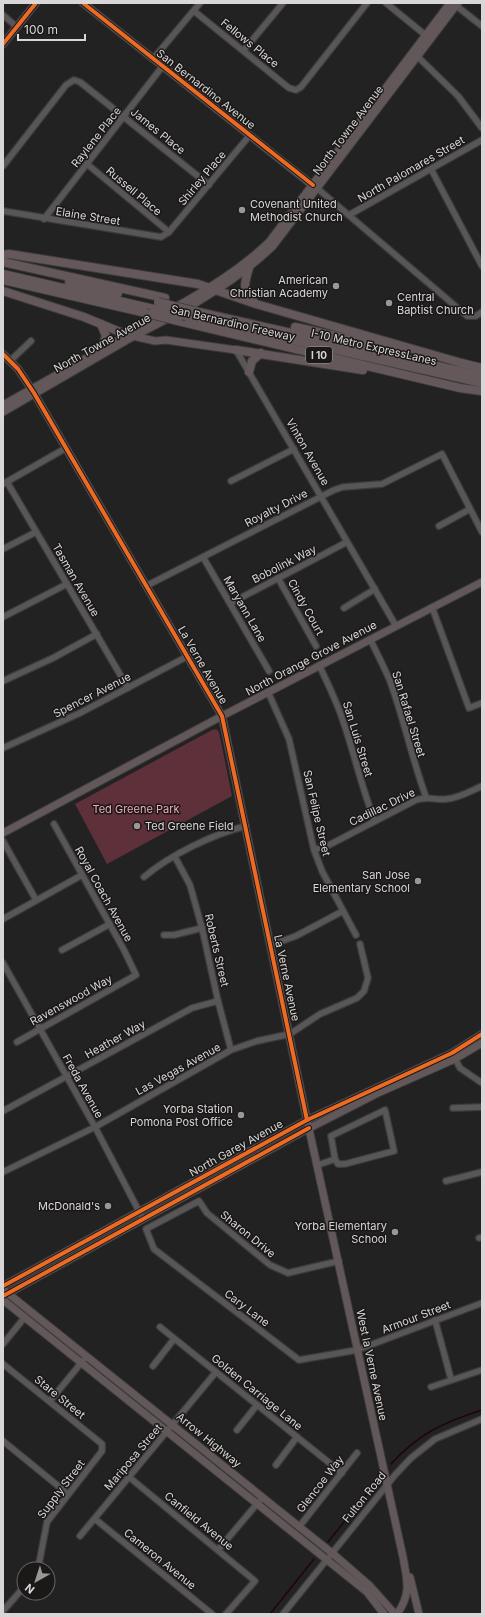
<svg xmlns="http://www.w3.org/2000/svg" width="485" height="1617" font-family="Inter,sans-serif">
<style>
.green{fill:#5d303a}
.lines{fill:none;stroke-linecap:round;stroke-linejoin:round}
.stream{stroke:#210309;stroke-width:1.5}
.minor-casing{stroke:#3d3c3c;stroke-width:8}
.major-casing{stroke:#3d3c3c;stroke-width:9}
.highway-casing{stroke:#3d3c3c;stroke-width:10}
.minor{stroke:#585657;stroke-width:5.5}
.major{stroke:#62585a;stroke-width:7}
.highway{stroke:#65585b;stroke-width:8}
.highway-bridge-casing{stroke:#3d3c3c;stroke-width:10;stroke-linecap:butt}
.highway-bridge{stroke:#65585b;stroke-width:8}
.cycleway-casing{stroke:#1b1818;stroke-width:6}
.cycleway{stroke:#ed6a23;stroke-width:4}
.poi-dot{fill:#999797;stroke:#1b1818;stroke-width:1.5}
.labels{text-anchor:middle;dominant-baseline:central;stroke-width:3;stroke-linejoin:round;paint-order:stroke}
.shield{fill:#1b1818;stroke:#9f9d9d;stroke-width:1}
.shield-label{font-size:10px;font-weight:bold;fill:#d8d6d6}
.street-label{font-size:11px;fill:#d8d6d6;stroke:#1b1818}
.poi-label{font-size:11px;fill:#d8d6d6;stroke:#1b1818;text-anchor:end}
.park-label{font-size:11px;fill:#f2aab7;stroke:#1b1818}
</style>
<rect width="100%" height="100%" fill="#232222"/>
<!-- green -->
<path class="green" d="M216,729L219,732L232,796L107,864L75,804L212,730Z"/>
<g class="lines">
<!-- stream -->
<g class="stream">
<path d="M391,1464C418,1434 444,1422 482,1410"/>
<path d="M328,1542L377,1481"/>
<path d="M270,1614L314,1559"/>
</g>
<defs>
<g id="minor">
<path d="M386,3L429,38"/>
<path d="M454,4L482,26"/>
<path d="M194,11L289,88L296,90L301,87L367,3"/>
<path d="M3,15L17,27"/>
<path d="M244,50L283,3"/>
<path d="M415,54L458,96L482,128"/>
<path d="M153,59L200,3"/>
<path d="M87,164L169,232"/>
<path d="M3,166L66,85L74,80L80,82L209,185"/>
<path d="M431,169L482,266"/>
<path d="M318,189L467,316H476L482,312"/>
<path d="M3,211L161,237L169,232L250,135"/>
<path d="M349,215L482,140"/>
<path d="M44,219L162,67"/>
<path d="M236,350L396,626"/>
<path d="M10,361L31,341"/>
<path d="M231,481L294,449"/>
<path d="M7,482L128,688"/>
<path d="M3,484L66,448"/>
<path d="M439,526L470,509"/>
<path d="M3,549L36,532"/>
<path d="M203,557L269,671"/>
<path d="M278,578L316,646"/>
<path d="M146,586L334,490L343,487L382,484L442,454L482,532"/>
<path d="M231,603L347,542"/>
<path d="M432,607L469,708L482,703"/>
<path d="M344,608L375,589"/>
<path d="M3,617L67,584"/>
<path d="M370,639C377,653 384,667 390,681C404,719 412,759 426,797"/>
<path d="M319,665C328,684 337,702 343,721C355,755 361,787 375,821"/>
<path d="M3,681L53,658L97,634"/>
<path d="M268,692L289,739L314,850L322,871L356,935"/>
<path d="M3,748L80,713L188,656"/>
<path d="M3,841L36,900"/>
<path d="M314,850L329,845L416,800C430,795 434,801 447,799C459,798 471,791 482,786"/>
<path d="M175,857L190,885L202,928L218,1001L231,1050"/>
<path d="M144,877C170,855 213,834 246,826"/>
<path d="M3,919L82,875"/>
<path d="M164,935H174L202,928"/>
<path d="M271,945L296,936L343,911"/>
<path d="M62,950L110,924"/>
<path d="M3,963L95,1127L143,1219"/>
<path d="M17,1042L136,975L124,950L54,824"/>
<path d="M453,1055L460,1068L482,1083"/>
<path d="M453,1108L482,1107"/>
<path d="M3,1111L192,1008L218,1001"/>
<path d="M318,1165L335,1159L338,1164H345L394,1151L385,1110L331,1136L335,1159"/>
<path d="M3,1172L95,1127L231,1050L257,1041L290,1034L320,1014L357,998L364,991L368,978L360,944"/>
<path d="M446,1181L482,1172"/>
<path d="M479,1238L482,1237"/>
<path d="M339,1261L288,1273L270,1265L207,1213L199,1201L146,1229L154,1249L299,1360L357,1350L482,1303"/>
<path d="M435,1320L451,1379"/>
<path d="M160,1327L342,1473"/>
<path d="M3,1344L25,1317"/>
<path d="M3,1364L102,1444V1451L47,1522L38,1569"/>
<path d="M153,1366L174,1339"/>
<path d="M431,1387L482,1370"/>
<path d="M50,1401L86,1357"/>
<path d="M237,1430L257,1405"/>
<path d="M3,1441L68,1494"/>
<path d="M276,1465L297,1437"/>
<path d="M129,1477L255,1581L226,1614"/>
<path d="M95,1519L212,1614"/>
<path d="M299,1527L357,1453"/>
<path d="M80,1536L216,1372"/>
<path d="M218,1550L262,1498"/>
<path d="M3,1611L24,1587"/>
<path d="M283,1614L395,1475L411,1458L435,1439L482,1419"/>
</g>
<g id="major">
<path d="M83,3L316,188"/>
<path d="M3,44L36,3"/>
<path d="M174,308C208,289 241,269 269,242L450,3"/>
<path d="M184,310C216,291 246,272 273,246L458,3"/>
<path d="M133,336L155,341L166,340L236,350"/>
<path d="M3,354L18,369L34,393L222,716L307,1120L403,1557C407,1580 412,1593 397,1614"/>
<path d="M3,405L163,315"/>
<path d="M3,412L127,340L171,317"/>
<path d="M3,833L222,716L482,582"/>
<path d="M3,1286L307,1120L452,1053L482,1034"/>
<path d="M5,1291L332,1553L370,1586L395,1614"/>
<path d="M3,1296L302,1132L378,1093L455,1059L482,1043"/>
<path d="M3,1300L367,1592L384,1614"/>
<path d="M410,1577L419,1614"/>
</g>
<g id="highway">
<path d="M3,255L9,254L198,284L256,304L465,364"/>
<path d="M3,262L165,298"/>
<path d="M249,268C245,281 241,292 254,302"/>
<path d="M3,274L154,309"/>
<path d="M3,280L146,313"/>
<path d="M69,282L118,293"/>
<path d="M3,291L84,317L125,334"/>
<path d="M194,311L482,376"/>
<path d="M186,316L482,383"/>
<path d="M178,321L460,388L482,391"/>
<path d="M101,324L106,336L102,347"/>
<path d="M295,327L401,350"/>
<path d="M236,350L363,370"/>
<path d="M461,363L482,368"/>
<path d="M249,372L252,361L261,353"/>
</g>
</defs>
<!-- minor casing -->
<use href="#minor" class="minor-casing"/>
<!-- major casing -->
<use href="#major" class="major-casing"/>
<!-- highway casing -->
<use href="#highway" class="highway-casing"/>
<!-- minor -->
<use href="#minor" class="minor"/>
<!-- major -->
<use href="#major" class="major"/>
<!-- highway -->
<use href="#highway" class="highway"/>
<defs>
<g id="highway-bridge">
<path d="M158,302L194,311"/>
<path d="M154,309L186,316"/>
<path d="M146,313L178,321"/>
</g>
</defs>
<!-- highway-bridge casing -->
<use href="#highway-bridge" class="highway-bridge-casing"/>
<!-- highway-bridge -->
<use href="#highway-bridge" class="highway-bridge"/>
<defs>
<g id="cycleway">
<path d="M83,3L313,185"/>
<path d="M3,44L36,3"/>
<path d="M3,354L18,369L34,393L222,716L307,1120"/>
<path d="M3,1286L307,1120L452,1053L482,1034"/>
<path d="M3,1296L309,1128"/>
</g>
</defs>
<!-- cycleway casing -->
<use href="#cycleway" class="cycleway-casing"/>
<!-- cycleway -->
<use href="#cycleway" class="cycleway"/>
</g>
<!-- markers -->
<g class="poi-dot">
<circle cx="242" cy="210" r="4"/>
<circle cx="336" cy="286" r="4"/>
<circle cx="389" cy="303" r="4"/>
<circle cx="137" cy="826" r="4"/>
<circle cx="418" cy="881" r="4"/>
<circle cx="241" cy="1115" r="4"/>
<circle cx="108" cy="1206" r="4"/>
<circle cx="395" cy="1232" r="4"/>
</g>
<g class="labels">
<!-- shield labels -->
<rect class="shield" x="306" y="347" width="26" height="16" rx="3"/>
<g class="shield-label">
<text x="319" y="355">I 10</text>
</g>
<!-- street labels -->
<g class="street-label">
<text transform="translate(250 43) rotate(39)">Fellows Place</text>
<text transform="translate(206 89) rotate(38)">San Bernardino Avenue</text>
<text transform="translate(348 130) rotate(-53)">North Towne Avenue</text>
<text transform="translate(158 131) rotate(39)">James Place</text>
<text transform="translate(96 137) rotate(-52)">Raylene Place</text>
<text transform="translate(411 169) rotate(-30)">North Palomares Street</text>
<text transform="translate(202 178) rotate(-50)">Shirley Place</text>
<text transform="translate(134 191) rotate(40)">Russell Place</text>
<text transform="translate(88 216) rotate(9)">Elaine Street</text>
<text transform="translate(233 323) rotate(13)">San Bernardino Freeway</text>
<text transform="translate(102 343) rotate(-29)">North Towne Avenue</text>
<text transform="translate(374 347) rotate(13)">I-10 Metro ExpressLanes</text>
<text transform="translate(308 452) rotate(60)">Vinton Avenue</text>
<text transform="translate(276 508) rotate(-27)">Royalty Drive</text>
<text transform="translate(284 564) rotate(-27)">Bobolink Way</text>
<text transform="translate(76 580) rotate(60)">Tasman Avenue</text>
<text transform="translate(306 607) rotate(61)">Cindy Court</text>
<text transform="translate(245 609) rotate(60)">Maryann Lane</text>
<text transform="translate(311 658) rotate(-28)">North Orange Grove Avenue</text>
<text transform="translate(203 665) rotate(60)">La Verne Avenue</text>
<text transform="translate(92 695) rotate(-27)">Spencer Avenue</text>
<text transform="translate(409 714) rotate(73)">San Rafael Street</text>
<text transform="translate(358 739) rotate(73)">San Luis Street</text>
<text transform="translate(382 807) rotate(-26)">Cadillac Drive</text>
<text transform="translate(317 813) rotate(77)">San Felipe Street</text>
<text transform="translate(104 894) rotate(61)">Royal Coach Avenue</text>
<text transform="translate(217 950) rotate(77)">Roberts Street</text>
<text transform="translate(287 978) rotate(78)">La Verne Avenue</text>
<text transform="translate(71 1000) rotate(-29)">Ravenswood Way</text>
<text transform="translate(115 1039) rotate(-29)">Heather Way</text>
<text transform="translate(178 1069) rotate(-29)">Las Vegas Avenue</text>
<text transform="translate(83 1086) rotate(61)">Freda Avenue</text>
<text transform="translate(236 1148) rotate(-29)">North Garey Avenue</text>
<text transform="translate(248 1234) rotate(39)">Sharon Drive</text>
<text transform="translate(247 1308) rotate(37)">Cary Lane</text>
<text transform="translate(416 1317) rotate(-21)">Armour Street</text>
<text transform="translate(372 1365) rotate(78)">West la Verne Avenue</text>
<text transform="translate(257 1392) rotate(39)">Golden Carriage Lane</text>
<text transform="translate(60 1397) rotate(39)">Stare Street</text>
<text transform="translate(209 1440) rotate(39)">Arrow Highway</text>
<text transform="translate(133 1457) rotate(-50)">Mariposa Street</text>
<text transform="translate(320 1484) rotate(-52)">Glencoe Way</text>
<text transform="translate(61 1489) rotate(-53)">Supply Street</text>
<text transform="translate(364 1497) rotate(-51)">Fulton Road</text>
<text transform="translate(199 1521) rotate(39)">Canfield Avenue</text>
<text transform="translate(160 1559) rotate(39)">Cameron Avenue</text>
</g>
<!-- poi labels -->
<g class="poi-label">
<text x="250" y="204" text-anchor="start">Covenant United<tspan x="250" dy="13">Methodist Church</tspan></text>
<text x="328" y="280">American<tspan x="328" dy="13">Christian Academy</tspan></text>
<text x="397" y="297" text-anchor="start">Central<tspan x="397" dy="13">Baptist Church</tspan></text>
<text x="145" y="826" text-anchor="start">Ted Greene Field</text>
<text x="410" y="875">San Jose<tspan x="410" dy="13">Elementary School</tspan></text>
<text x="233" y="1109">Yorba Station<tspan x="233" dy="13">Pomona Post Office</tspan></text>
<text x="100" y="1206">McDonald's</text>
<text x="387" y="1226">Yorba Elementary<tspan x="387" dy="13">School</tspan></text>
</g>
<!-- park labels -->
<g class="park-label">
<text x="136" y="809">Ted Greene Park</text>
</g>
</g>
<!-- border -->
<rect width="485" height="1617" fill="none" stroke="#d8d6d6" stroke-width="8"/>
<!-- north arrow -->
<g transform="translate(36 1581) rotate(219)"><circle r="19" fill="#1b1818" stroke="#676464"/>
<path d="M0-3L7 15L0 10L-7 15Z" fill="#999797"/>
<text y="-6" font-size="11" font-weight="bold" text-anchor="middle" fill="#d8d6d6">N</text>
</g>
<!-- scale -->
<path d="M18 34v6h67v-6" fill="none" stroke="#d8d6d6" stroke-width="2"/>
<text x="24" y="34" font-size="12" fill="#d8d6d6" stroke="#1b1818" stroke-width="3" paint-order="stroke">100 m</text>
</svg>
